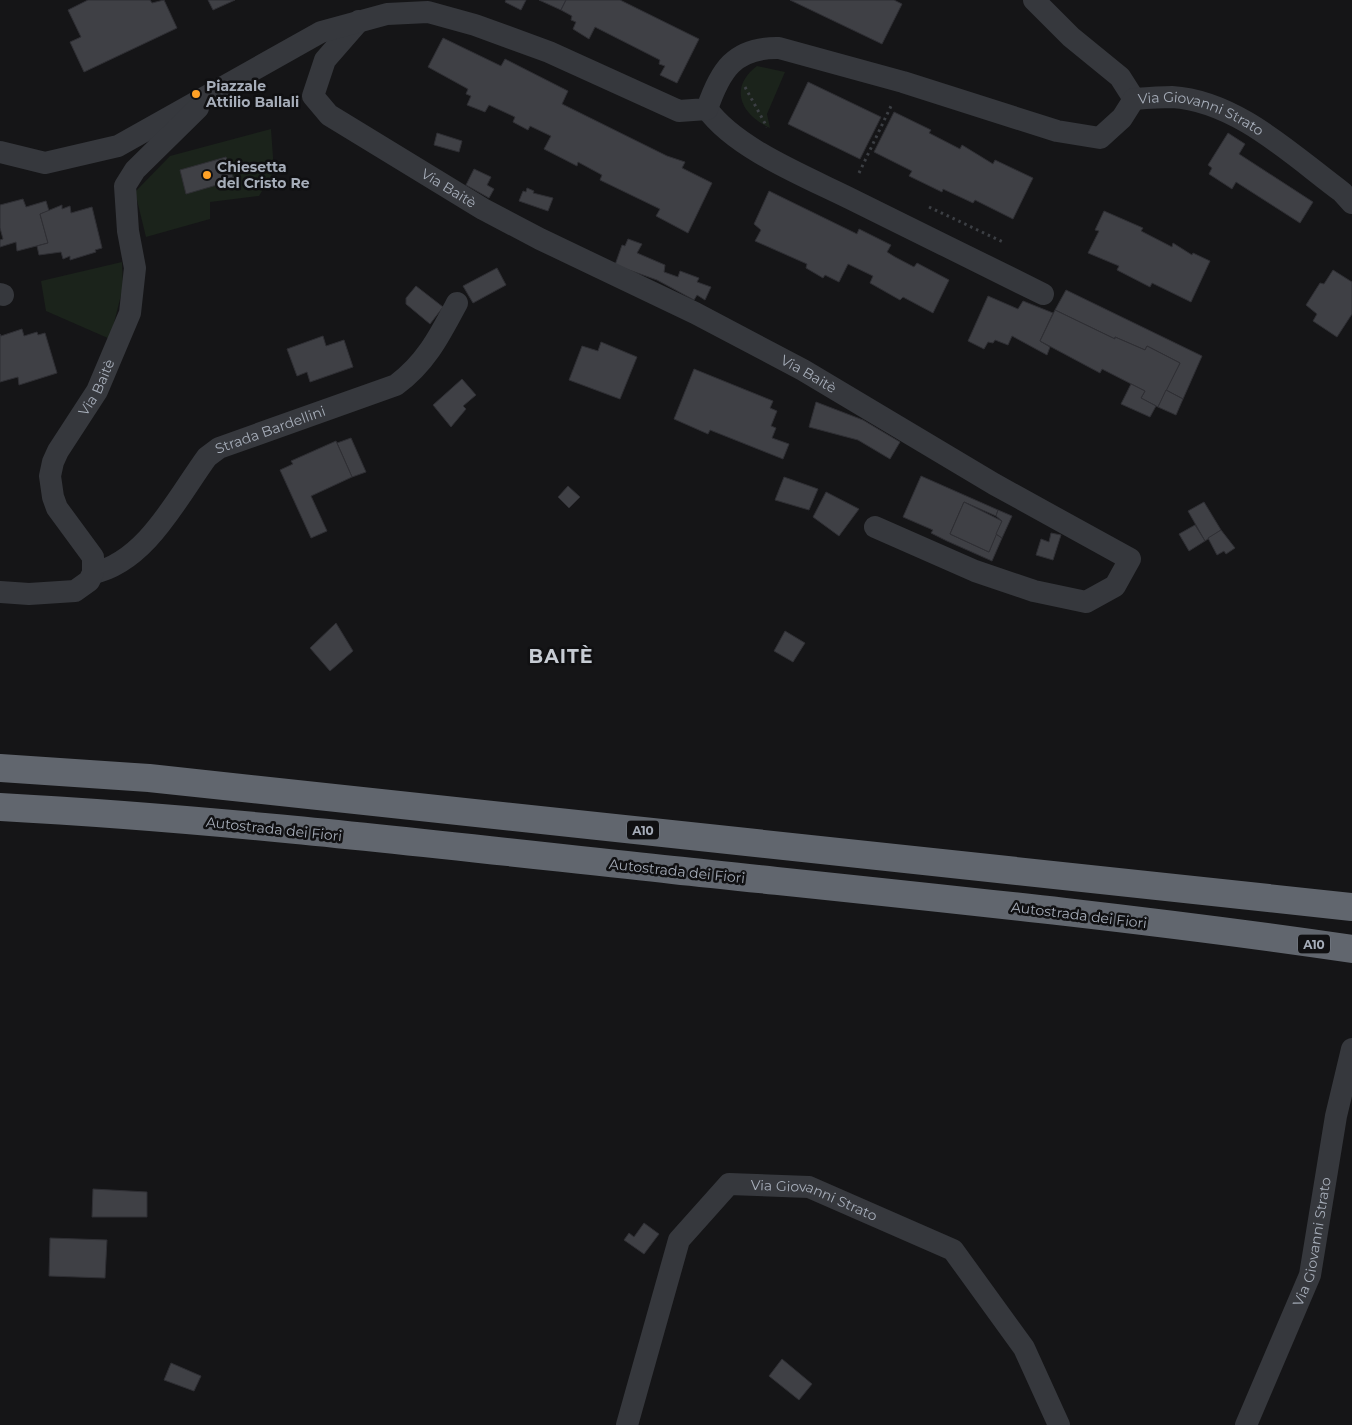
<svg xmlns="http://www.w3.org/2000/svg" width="1352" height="1425" font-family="Montserrat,sans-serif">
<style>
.green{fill:#1b231b}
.building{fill:#3f4045;stroke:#2f2f34}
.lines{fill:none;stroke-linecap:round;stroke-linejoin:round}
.path{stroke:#3c3f44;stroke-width:3;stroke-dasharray:2.5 4;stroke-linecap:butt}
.street{stroke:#36383d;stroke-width:22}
.highway{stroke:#61666e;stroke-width:28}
.poi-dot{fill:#ffa126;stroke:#101012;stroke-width:2}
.labels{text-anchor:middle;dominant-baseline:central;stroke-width:5;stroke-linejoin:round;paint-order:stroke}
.shield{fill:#101012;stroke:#797e87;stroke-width:1}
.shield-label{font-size:12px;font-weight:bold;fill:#a6adb9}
.poi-label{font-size:14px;font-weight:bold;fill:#a6adb9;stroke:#101012;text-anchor:start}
.street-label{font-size:14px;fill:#a6adb9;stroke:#101012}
.district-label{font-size:19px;font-weight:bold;letter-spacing:1px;fill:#c7ccd4;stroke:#101012}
</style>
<rect width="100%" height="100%" fill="#151517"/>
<!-- green -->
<g class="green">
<path d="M757,66L785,72L767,114L770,128C741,115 728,88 757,66Z"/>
<path d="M271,129L274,171L259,196L210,202V219L146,237L135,192L170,156Z"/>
<path d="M122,262L123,287L110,339L46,311L41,281Z"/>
</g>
<!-- building -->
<g class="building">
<path d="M88,0H150L152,3L164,0L177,28L84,72L70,42L81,37L68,10Z"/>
<path d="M208,0H235L213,10Z"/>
<path d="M506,0H526L521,10L505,2Z"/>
<path d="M539,0H566L561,10Z"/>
<path d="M566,0H620L699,39L677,83L660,75L665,66L659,64L660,60L595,27L589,39L573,29L576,22L571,20L572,16L561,10Z"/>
<path d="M790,0H894L902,4L882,44Z"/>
<path d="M443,38L501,66L505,59L568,91L562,104L667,156L685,162L682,168L712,183L688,233L656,216L660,209L600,180L602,175L578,162L577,166L544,149L551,136L530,126L528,130L513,122L515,117L489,105L485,112L467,105L471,96L466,94L468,89L428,67Z"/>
<path d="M808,82L881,117L860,159L788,124Z"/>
<path d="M894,112L931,130L929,133L960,149L962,145L993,164L995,160L1033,178L1013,219L975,200L973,203L943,189L942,192L909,176L912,171L874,152Z"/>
<path d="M437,133L462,141L459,152L434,145Z"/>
<path d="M1228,133L1245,144L1239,154L1313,202L1300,223L1236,182L1232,189L1209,174L1212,168L1208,165Z"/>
<path d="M226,157L234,180L186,194L180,170Z"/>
<path d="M474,169L491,177L487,185L494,189L489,198L466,185Z"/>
<path d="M527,188L534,191L533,193L553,198L548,211L519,201L523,191L526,192Z"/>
<path d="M769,191L857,234L859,229L891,245L887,252L895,257L914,267L917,263L949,280L933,313L903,297L900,300L870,283L873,276L848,264L839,282L825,275L823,278L806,268L807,264L755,241L761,230L754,224Z"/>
<path d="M23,199L26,207L46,201L49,211L40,214L48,243L17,251L16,242L0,247V240L3,239L0,228V205Z"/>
<path d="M62,205V209L70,206L71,213L92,207L102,248L95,250L96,252L70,260V256L63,259L61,252L39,255L37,246L48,243L40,214Z"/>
<path d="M1104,211L1143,228L1141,231L1172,247L1173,243L1192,255L1193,253L1210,261L1191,302L1152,283L1150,287L1117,270L1119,266L1088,253L1099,231L1095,230Z"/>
<path d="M628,239L642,244L637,253L665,265L664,272L678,277L680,271L699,278L697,282L711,287L705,300L697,295L694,300L657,280L615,265L622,245L625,246Z"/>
<path d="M497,268L506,285L473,303L463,286Z"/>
<path d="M1333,270L1352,282V314L1337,337L1313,321L1317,314L1306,305L1320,283L1324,284Z"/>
<path d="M416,286L443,307L430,324L406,304V298Z"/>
<path d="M1066,290L1202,356L1183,399L1166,390L1180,363L1147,346L1145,350L1115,337V339L1055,310Z"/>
<path d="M988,296L1018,309L1023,301L1053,313L1040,341L1050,347L1047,355L1012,336L1008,345L995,340L993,343L988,342L984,349L968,341Z"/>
<path d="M1055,310L1115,339V337L1145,350L1147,346L1180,363L1158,407L1141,398L1145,391L1102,369L1100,373L1040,341Z"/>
<path d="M22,329L24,336L37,332L38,335L45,333L57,373L19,385L18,377L0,382V334L1,336Z"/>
<path d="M323,336L326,346L344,340L353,367L310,382L307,372L297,376L287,349Z"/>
<path d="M601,342L637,357L620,399L569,380L582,346L598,351Z"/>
<path d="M694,369L773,401L770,408L777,411L771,426L776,428L772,438L789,444L783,459L710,430L708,434L674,419Z"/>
<path d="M462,379L476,395L463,406L466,409L451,427L433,405Z"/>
<path d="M1131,384L1145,391L1141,398L1156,406L1150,417L1121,404Z"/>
<path d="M1166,390L1183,399L1176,415L1158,407Z"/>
<path d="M816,402L863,420L900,442L890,459L858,440L809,427Z"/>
<path d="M351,438L366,472L352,477L337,443Z"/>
<path d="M336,441L352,477L311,496L327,531L311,538L280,470L293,464L291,461Z"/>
<path d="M921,476L998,510L996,516L964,502L950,534L989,552L996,534L1002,538L992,561L947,541L931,533L933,530L903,517Z"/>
<path d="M784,477L818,489L809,510L775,500Z"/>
<path d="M568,486L580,497L569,508L558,497Z"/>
<path d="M826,492L859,509L839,536L813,517Z"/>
<path d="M964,502L1002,521L989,552L950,534Z"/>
<path d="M1204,502L1221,530L1205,541L1188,511Z"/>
<path d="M998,510L1012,516L1002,538L996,534L1002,521L996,516Z"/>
<path d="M1195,525L1205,541L1189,551L1179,534Z"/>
<path d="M1221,530L1235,548L1226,554L1224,551L1217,555L1208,538Z"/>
<path d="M1051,533L1061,535L1053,560L1036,555L1041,539L1049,542Z"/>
<path d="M336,623L353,651L330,671L310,648Z"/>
<path d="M785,631L805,643L793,662L774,651Z"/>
<path d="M93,1189L147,1192V1217H92Z"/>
<path d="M644,1223L659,1234L644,1254L624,1240L629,1233L634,1237Z"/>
<path d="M50,1238L107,1240L105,1278L49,1276Z"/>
<path d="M782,1359L812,1384L799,1400L769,1376Z"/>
<path d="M171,1363L201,1376L194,1391L164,1380Z"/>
</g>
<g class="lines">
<!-- path -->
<g class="path">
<path d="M745,87L767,127"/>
<path d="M859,173L892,104"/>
<path d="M929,207L1003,242"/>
</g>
<!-- street -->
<g class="street">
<path d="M1034,0L1071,37L1120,77L1134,99"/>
<path id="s1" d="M359,21L325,60L313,96L329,115L483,209L540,239L695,313L803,370L994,484L1130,559L1115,586L1086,602L1034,591L975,571L875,527"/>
<path id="s2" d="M1134,99C1147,98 1160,97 1172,97C1237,101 1292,155 1342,192L1352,203"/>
<path d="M707,109C736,149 807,177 851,199C915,231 979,262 1043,294"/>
<path d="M0,152L45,163L118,146L321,32L387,14L428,12L475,25L549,52L679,111L707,109C720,71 734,47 779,48L903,82L1057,131L1100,138L1122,118L1134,99"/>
<path d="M0,294L3,295"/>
<path id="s3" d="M93,573C146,562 177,498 207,457L219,448L396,385C426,363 440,335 457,303"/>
<path id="s4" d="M0,592L29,594L75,591L89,581L93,573V557L57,508L53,497L50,476L53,462L58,451L97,391L130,313L135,268L128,231L125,186L135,170L198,108"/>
<path id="s5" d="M627,1425L679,1240L729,1184L809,1187L953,1250L1024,1348L1059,1425"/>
<path id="s6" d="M1246,1425L1310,1275L1336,1116L1352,1049"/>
</g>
<!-- highway -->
<g class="highway">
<path d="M0,768L149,778L1352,907"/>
<path d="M0,807C225,819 449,846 673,870C900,894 1127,916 1352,949"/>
</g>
</g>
<!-- markers -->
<g class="poi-dot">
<circle cx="196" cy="94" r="5"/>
<circle cx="207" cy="175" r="5"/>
</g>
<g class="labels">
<!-- shield labels -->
<g class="shield">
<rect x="627" y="820.5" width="32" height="19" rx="4"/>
<rect x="1298" y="934.5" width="32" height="19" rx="4"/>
</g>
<g class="shield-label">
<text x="643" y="830">A10</text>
<text x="1314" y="944">A10</text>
</g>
<!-- poi labels -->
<g class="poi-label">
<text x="206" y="86">Piazzale<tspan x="206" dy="16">Attilio Ballali</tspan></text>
<text x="217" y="167">Chiesetta<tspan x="217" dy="16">del Cristo Re</tspan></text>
</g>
<!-- street labels -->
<g class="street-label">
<text stroke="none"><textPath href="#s2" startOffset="70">Via Giovanni Strato</textPath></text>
<text stroke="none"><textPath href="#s1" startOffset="255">Via Baitè</textPath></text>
<text stroke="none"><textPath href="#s1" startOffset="660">Via Baitè</textPath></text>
<text stroke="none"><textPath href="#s4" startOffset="312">Via Baitè</textPath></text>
<text stroke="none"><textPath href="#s3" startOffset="236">Strada Bardellini</textPath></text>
<text transform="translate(274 829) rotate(6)">Autostrada dei Fiori</text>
<text transform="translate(677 871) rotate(6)">Autostrada dei Fiori</text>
<text transform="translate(1079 915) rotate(7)">Autostrada dei Fiori</text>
<text stroke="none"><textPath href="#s5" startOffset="355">Via Giovanni Strato</textPath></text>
<text stroke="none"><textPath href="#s6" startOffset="196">Via Giovanni Strato</textPath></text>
</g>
<!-- district labels -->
<g class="district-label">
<text x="561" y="656">BAITÈ</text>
</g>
</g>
</svg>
